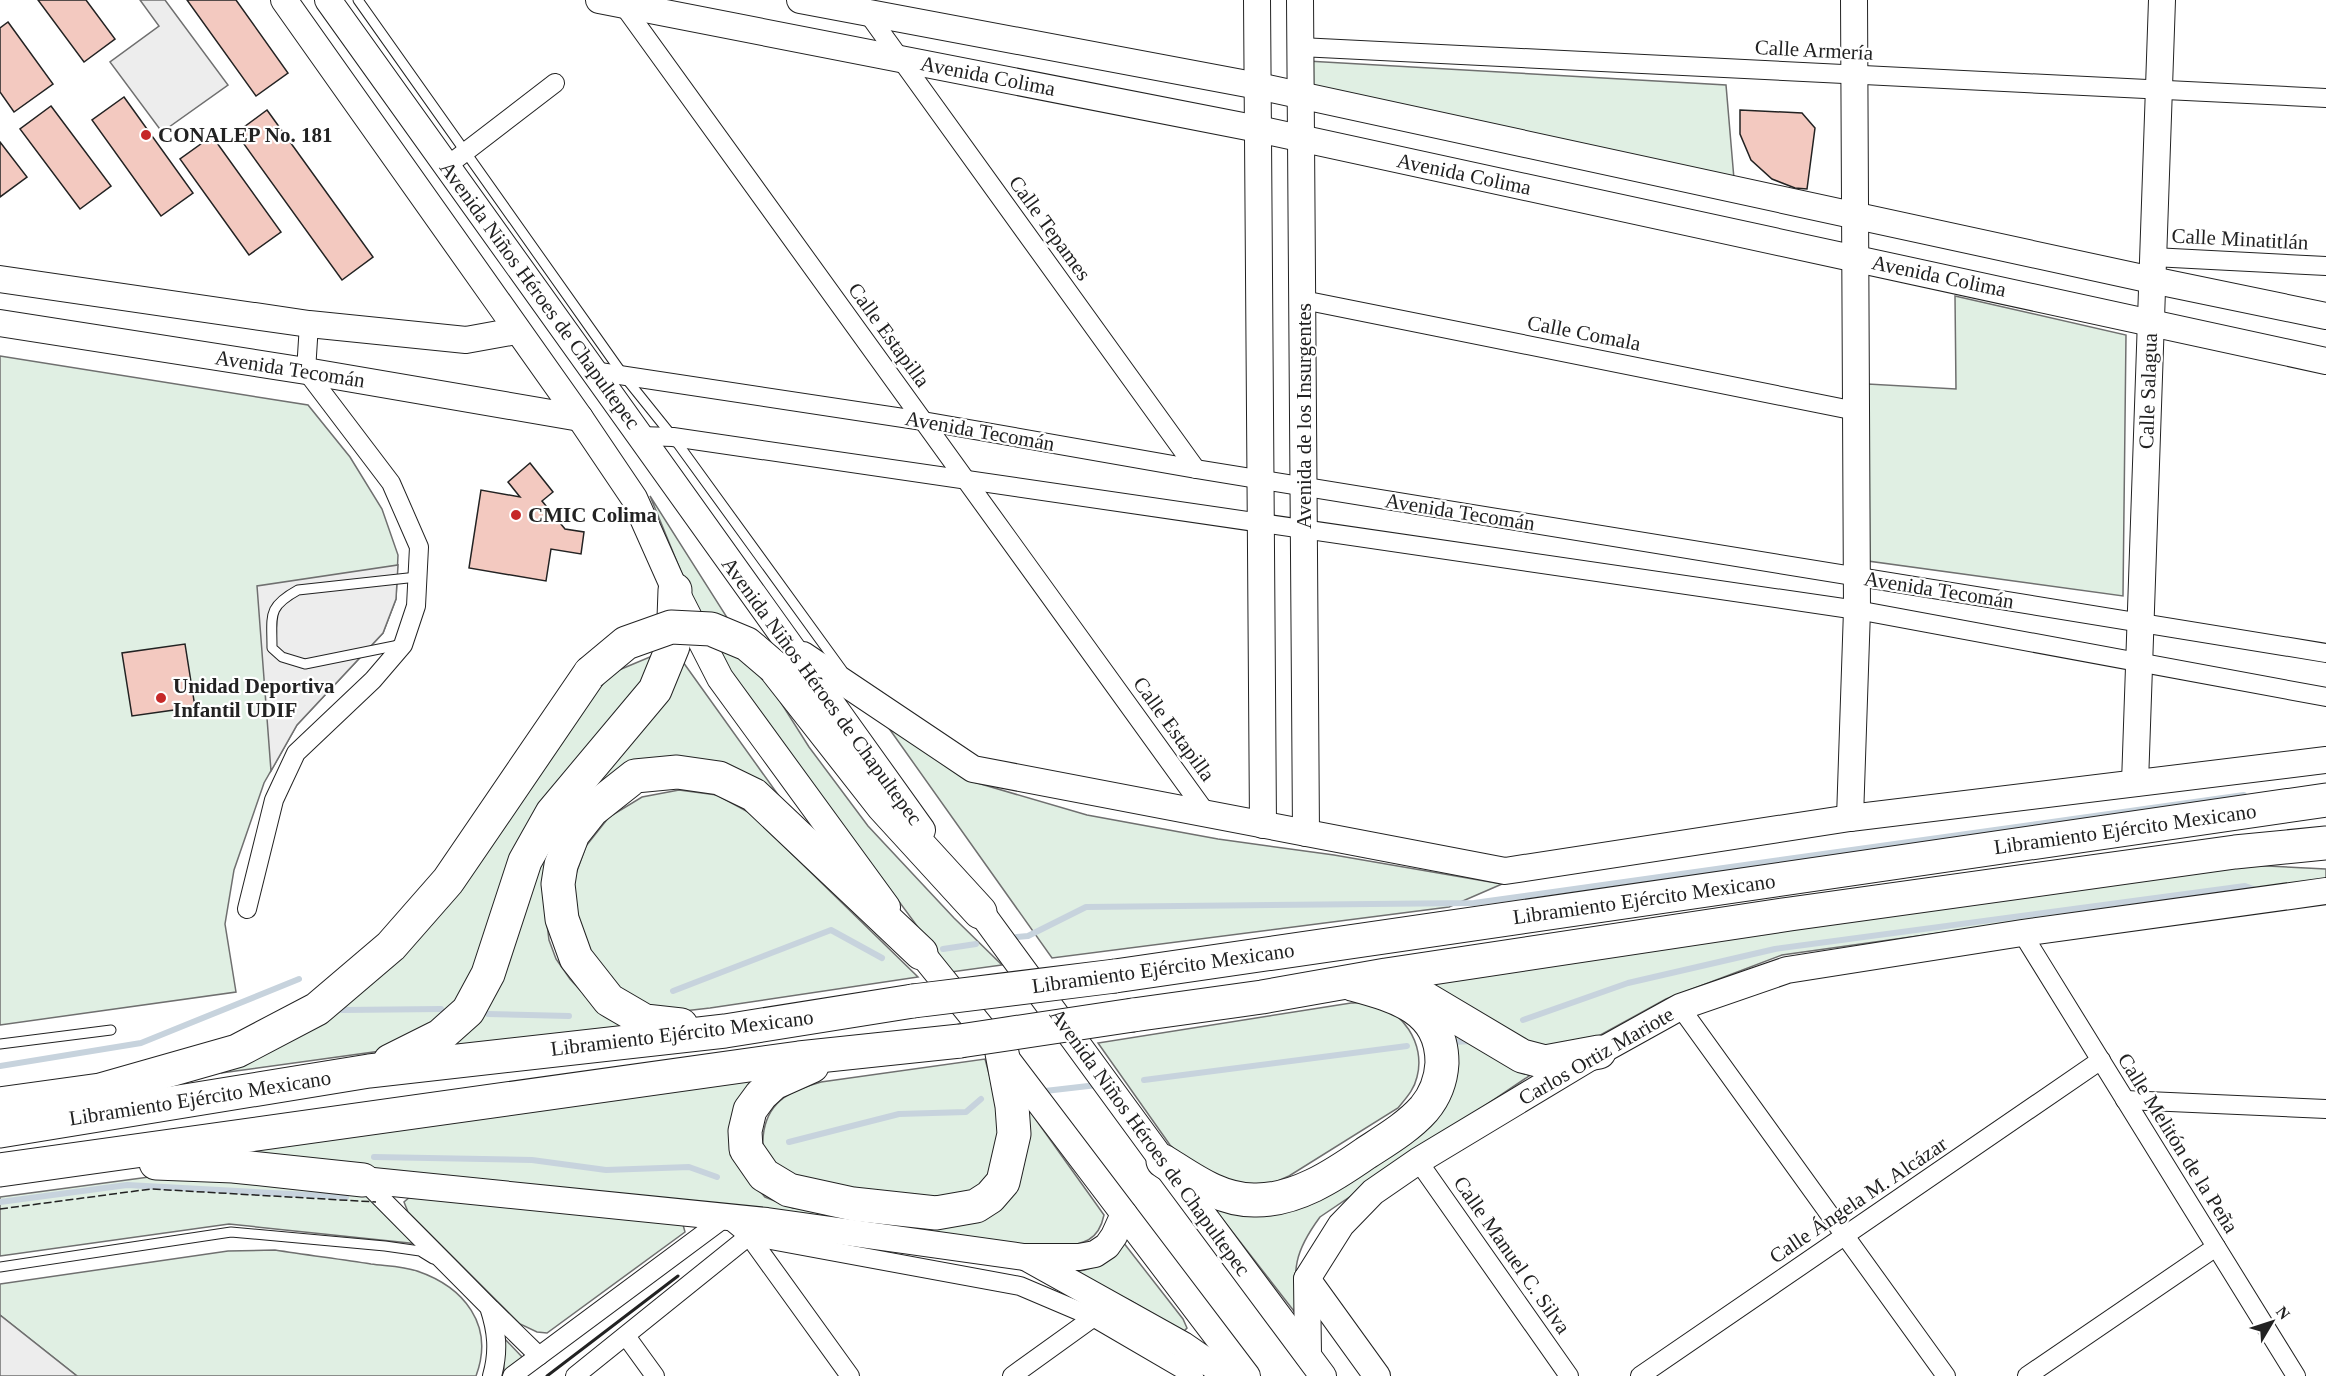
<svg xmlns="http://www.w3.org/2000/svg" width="2326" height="1376" font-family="'Times New Roman',serif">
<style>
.green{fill:#e0efe3;stroke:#6f6f6f;stroke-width:1.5}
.parking{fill:#ededed;stroke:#6f6f6f;stroke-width:1.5}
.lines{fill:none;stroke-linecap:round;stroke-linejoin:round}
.stream{stroke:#c7d3dd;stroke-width:6}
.building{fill:#f3c9c0;stroke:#222;stroke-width:1.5}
.lane-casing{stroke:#222;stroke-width:11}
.street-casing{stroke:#222;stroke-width:20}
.secondary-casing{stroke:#222;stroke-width:28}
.highway-casing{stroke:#222;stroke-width:35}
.lane{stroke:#fff;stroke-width:9}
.street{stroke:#fff;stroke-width:18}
.secondary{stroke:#fff;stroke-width:26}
.highway{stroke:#fff;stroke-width:33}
.highway-bridge-casing{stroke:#222;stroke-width:35;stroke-linecap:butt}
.highway-bridge{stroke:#fff;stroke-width:33}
.fence{stroke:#222;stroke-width:1.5;stroke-dasharray:8 3;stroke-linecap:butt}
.wall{stroke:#222;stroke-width:3}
.poi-dot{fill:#c62828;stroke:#fff;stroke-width:2}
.labels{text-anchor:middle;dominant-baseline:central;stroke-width:4.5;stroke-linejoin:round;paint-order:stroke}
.street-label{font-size:21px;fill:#222;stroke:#fff}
.poi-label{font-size:21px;font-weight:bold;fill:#222;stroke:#fff;text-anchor:start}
</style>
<rect width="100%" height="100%" fill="#fff"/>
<!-- green -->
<g class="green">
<path d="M1307,61L1726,85L1734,179L1307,90Z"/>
<path d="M1955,296L2126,335L2123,596L1868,561V384L1956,389Z"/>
<path d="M0,356L308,405L350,457L382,509L398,555L396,599L383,633L297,725L264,783L234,870L225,924L236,992L0,1025Z"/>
<path d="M650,496L809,747L868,826L954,918L1002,965L951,972L734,678L693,601Z"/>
<path d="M657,654L482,967L448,1017L388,1050L221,1073L272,1051L304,1032L591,692L619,670Z"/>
<path d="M678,655L799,824L774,801L620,778L546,916L549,940L556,959L570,979L601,1013L636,1030L444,1051L544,844Z"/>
<path d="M888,727L974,782L1087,815L1218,839L1334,855L1502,884L1449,907L1052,958Z"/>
<path d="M679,790L717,795L750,813L918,977L710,1008L675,1012L641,1003L611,985L573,920V882L586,846L609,817L642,797Z"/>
<path d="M2226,864L2326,869V879L1782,955L1666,999L1584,1044L1538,1050L1415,983Z"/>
<path d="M1351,1003C1357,1003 1364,1002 1369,1003C1402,1008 1426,1044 1417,1077C1414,1090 1406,1098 1398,1108L1289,1176L1266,1186L1221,1181L1188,1162L1170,1145L1098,1043Z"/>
<path d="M1429,1012L1520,1066L1529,1076L1320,1217C1292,1255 1294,1269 1297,1315L1210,1203L1225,1209L1426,1127Z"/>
<path d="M985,1059L999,1110V1162L980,1188L949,1198L799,1186C790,1177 771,1163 765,1153C762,1147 763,1136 764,1130C770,1099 793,1090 821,1082Z"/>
<path d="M765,1078L751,1181L765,1197L793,1208L949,1226L1019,1183C1030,1146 1027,1132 1019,1096L1104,1215C1098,1244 1080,1244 1054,1248L222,1153Z"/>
<path d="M164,1175L367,1192L419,1244L229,1224L0,1256V1197Z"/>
<path d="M411,1196L682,1221L685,1232L547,1333L537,1332L520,1324L408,1212L404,1202Z"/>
<path d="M1123,1242L1183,1319L1187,1328L1183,1332L1131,1301L1071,1272C1098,1270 1106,1260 1123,1242Z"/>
<path d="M275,1250C307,1255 339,1259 371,1264C386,1266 403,1266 417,1271C464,1287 495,1325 476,1376H77L0,1315V1284L228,1251Z"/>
<path d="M503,1337L523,1358L504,1373Z"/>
</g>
<!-- parking -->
<g class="parking">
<path d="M140,0H165L228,85L162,132L110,62L159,26Z"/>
<path d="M398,565L396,599L383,633L297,725L271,771L257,586Z"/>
<path d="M0,1315L77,1376H0Z"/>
</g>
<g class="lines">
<!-- stream -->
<g class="stream">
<path d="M1017,937L1028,936L1086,907L1474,903L2244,795"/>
<path d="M943,949L976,944"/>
<path d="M673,991L831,930L882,958"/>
<path d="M342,1010L441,1009"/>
<path d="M488,1014L569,1016"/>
<path d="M1523,1020L1628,983L1775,949L2245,886L2256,890"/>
<path d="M1454,1042L1471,1041"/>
<path d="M0,1066L141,1043L299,979"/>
<path d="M1144,1080L1407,1046"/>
<path d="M1045,1091L1097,1085"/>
<path d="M789,1142L899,1114L966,1112L981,1099"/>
<path d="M374,1157L532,1160L606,1170L689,1167L717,1177"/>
<path d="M0,1202L127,1185L346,1197"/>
</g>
</g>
<!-- building -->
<g class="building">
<path d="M38,0H86L115,39L84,62Z"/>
<path d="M187,0H236L288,73L256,96Z"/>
<path d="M8,22L53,84L14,112L0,92V28Z"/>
<path d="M124,97L193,193L161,216L92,120Z"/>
<path d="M51,106L111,186L80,209L20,129Z"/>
<path d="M267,110L373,257L342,280L236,133Z"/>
<path d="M1740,110L1802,113L1815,128L1807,189L1795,188L1772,179L1751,160L1740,134Z"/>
<path d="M212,136L281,232L249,255L180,159Z"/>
<path d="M0,142L27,177L0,197Z"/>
<path d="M530,463L553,492L542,501L565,529L584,532L581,554L551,549L546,581L469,568L481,490L520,497L508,482Z"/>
<path d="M185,644L195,707L132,716L122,653Z"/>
</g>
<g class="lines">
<defs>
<g id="lane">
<path d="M358,0L624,376L673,437L842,670"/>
<path d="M399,645L305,664L282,657L272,648C272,615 267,607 298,590L417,577"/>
<path d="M0,1044L111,1030"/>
<path d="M0,1267L231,1232L385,1246L420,1251L433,1259"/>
</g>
<g id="street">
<path d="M620,1L1207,814"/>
<path d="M868,14L1196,469"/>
<path d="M1300,47L2326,98"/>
<path d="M447,166L555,83"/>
<path d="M2153,257L2326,266"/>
<path d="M1303,300L1856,411"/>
<path d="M593,371L923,421L1196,469L2326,653"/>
<path d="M640,436L673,437L1857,610L2326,697"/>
<path d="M247,909L274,800L296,753L373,680L403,645L416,606L419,547L391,483L306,371L309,324"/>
<path d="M2022,933L2296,1376"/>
<path d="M1680,1007L1946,1376"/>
<path d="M2125,1100L2326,1109"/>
<path d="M1418,1161L1569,1376"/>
<path d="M363,1180L489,1307C497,1331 499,1351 492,1376"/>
<path d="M491,1309L539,1356"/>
<path d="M626,1336L655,1376"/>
<path d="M512,1376L726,1217L749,1236L850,1376"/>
<path d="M575,1376L749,1236L1020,1286L1093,1317L1194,1376"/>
<path d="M1012,1376L1101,1312"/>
<path d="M1640,1376L2101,1060"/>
<path d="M2027,1376L2216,1247"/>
</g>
<g id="secondary">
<path d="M284,0L580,418L634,498L675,590L720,678L887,907"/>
<path d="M328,0L922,830"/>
<path d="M599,0L1258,129L2326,361"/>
<path d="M800,0L1258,86L2152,280L2326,316"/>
<path d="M1257,0L1263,825"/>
<path d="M1300,0L1306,833"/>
<path d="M0,279L309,324L466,340L516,331"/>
<path d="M0,323L306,371L580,418"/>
<path d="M803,655L973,769L1505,871L1850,818L2326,760"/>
<path d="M2135,783L2162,0"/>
<path d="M1850,818L1857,610L1854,0"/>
<path d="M969,896L1163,1161L1323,1376"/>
<path d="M910,939L1002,1053L1247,1376"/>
<path d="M363,1180L767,1221L1024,1257H1079L1095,1254L1107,1246L1114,1236L1124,1214"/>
<path d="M1027,1258L1183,1345L1228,1376"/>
<path d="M1307,1279L1377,1376"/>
<path d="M1308,1355L1307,1279L1341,1225L1373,1192L1418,1161L1599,1052L1680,1007L1787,970L2022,933L2326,891"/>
</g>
<g id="highway">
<path d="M774,667L883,806L980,912"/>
<path d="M1115,976L2326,800"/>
<path d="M1416,993L1522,1056L1545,1062L1599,1052"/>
<path d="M1133,1015L1262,997L1386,975L1790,914L2235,852L2326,843"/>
<path d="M681,1025L645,1021L609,1000L576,958L562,919L558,884L561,865L573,834L592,810L635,776L677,772L719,778L754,795L921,953"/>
<path d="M390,1061L440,1036L468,1011L488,974L525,861L552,813L655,690L673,646L675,590"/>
<path d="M812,1066L774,1083L761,1095L750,1110L745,1131L746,1149L764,1175L789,1190L853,1204L936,1213L976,1206L990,1197L1003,1182L1014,1134L1012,1106L1002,1053"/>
<path d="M0,1104L100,1090L237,1051L317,1009L391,946L448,881L590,673"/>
<path d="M0,1131L369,1071L725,1031L913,1001"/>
<path d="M1163,1161C1192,1179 1219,1200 1254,1200C1295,1201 1333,1176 1366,1153C1386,1140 1408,1127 1424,1109C1435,1096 1441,1080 1442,1063C1442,1008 1396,996 1352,984"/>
<path d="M156,1163L233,1166L363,1180"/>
<path d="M0,1170L799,1058L960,1041"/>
</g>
</defs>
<!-- lane casing -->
<use href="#lane" class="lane-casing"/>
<!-- street casing -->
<use href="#street" class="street-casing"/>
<!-- secondary casing -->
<use href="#secondary" class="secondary-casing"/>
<!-- highway casing -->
<use href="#highway" class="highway-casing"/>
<!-- lane -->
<use href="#lane" class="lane"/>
<!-- street -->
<use href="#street" class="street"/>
<!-- secondary -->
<use href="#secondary" class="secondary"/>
<!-- highway -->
<use href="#highway" class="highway"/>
<defs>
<g id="highway-bridge">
<path d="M590,673L626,643L671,627L711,629L747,644L774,667"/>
<path d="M913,1001L1115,976"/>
<path d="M960,1041L1133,1015"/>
</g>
</defs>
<!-- highway-bridge casing -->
<use href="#highway-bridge" class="highway-bridge-casing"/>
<!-- highway-bridge -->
<use href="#highway-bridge" class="highway-bridge"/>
<!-- fence -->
<path class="fence" d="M0,1209L151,1189L376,1202"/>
<!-- wall -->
<path class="wall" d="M547,1376L678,1276"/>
</g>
<!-- markers -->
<g class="poi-dot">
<circle cx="146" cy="135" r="6"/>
<circle cx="516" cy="515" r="6"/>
<circle cx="161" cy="698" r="6"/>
</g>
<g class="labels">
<!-- street labels -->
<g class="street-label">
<text transform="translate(1814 50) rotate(3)">Calle Armería</text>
<text transform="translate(988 76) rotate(11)">Avenida Colima</text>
<text transform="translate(1464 174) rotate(12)">Avenida Colima</text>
<text transform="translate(1050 228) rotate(54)">Calle Tepames</text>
<text transform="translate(2240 239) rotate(3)">Calle Minatitlán</text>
<text transform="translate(1939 276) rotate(12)">Avenida Colima</text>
<text transform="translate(540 295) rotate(54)">Avenida Niños Héroes de Chapultepec</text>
<text transform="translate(1584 333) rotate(11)">Calle Comala</text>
<text transform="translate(889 335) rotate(54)">Calle Estapilla</text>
<text transform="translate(290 369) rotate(9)">Avenida Tecomán</text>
<text transform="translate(2148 391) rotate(-88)">Calle Salagua</text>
<text transform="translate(1304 416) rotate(-90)">Avenida de los Insurgentes</text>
<text transform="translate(980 431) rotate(10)">Avenida Tecomán</text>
<text transform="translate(1460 512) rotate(9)">Avenida Tecomán</text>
<text transform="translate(1939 590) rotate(9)">Avenida Tecomán</text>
<text transform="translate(822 691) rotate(54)">Avenida Niños Héroes de Chapultepec</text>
<text transform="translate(1174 729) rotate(54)">Calle Estapilla</text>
<text transform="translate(2125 829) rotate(-8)">Libramiento Ejército Mexicano</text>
<text transform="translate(1644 899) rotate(-8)">Libramiento Ejército Mexicano</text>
<text transform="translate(1163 968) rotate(-8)">Libramiento Ejército Mexicano</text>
<text transform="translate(682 1033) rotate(-7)">Libramiento Ejército Mexicano</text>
<text transform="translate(1596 1056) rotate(-30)">Carlos Ortiz Mariote</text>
<text transform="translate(200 1098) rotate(-9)">Libramiento Ejército Mexicano</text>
<text transform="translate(1150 1142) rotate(54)">Avenida Niños Héroes de Chapultepec</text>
<text transform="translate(2178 1143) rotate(58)">Calle Melitón de la Peña</text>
<text transform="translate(1858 1200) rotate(-34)">Calle Ángela M. Alcázar</text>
<text transform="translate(1512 1255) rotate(55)">Calle Manuel C. Silva</text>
</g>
<!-- poi labels -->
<g class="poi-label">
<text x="158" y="135">CONALEP No. 181</text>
<text x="528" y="515">CMIC Colima</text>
<text x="173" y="686">Unidad Deportiva<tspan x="173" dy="24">Infantil UDIF</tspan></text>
</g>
</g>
<!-- north arrow -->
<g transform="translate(2272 1322) rotate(51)" stroke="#ffffff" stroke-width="4.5" paint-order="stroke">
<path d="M0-4.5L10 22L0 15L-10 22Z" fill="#222222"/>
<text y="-9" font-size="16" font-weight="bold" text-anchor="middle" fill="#222222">N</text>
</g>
</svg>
